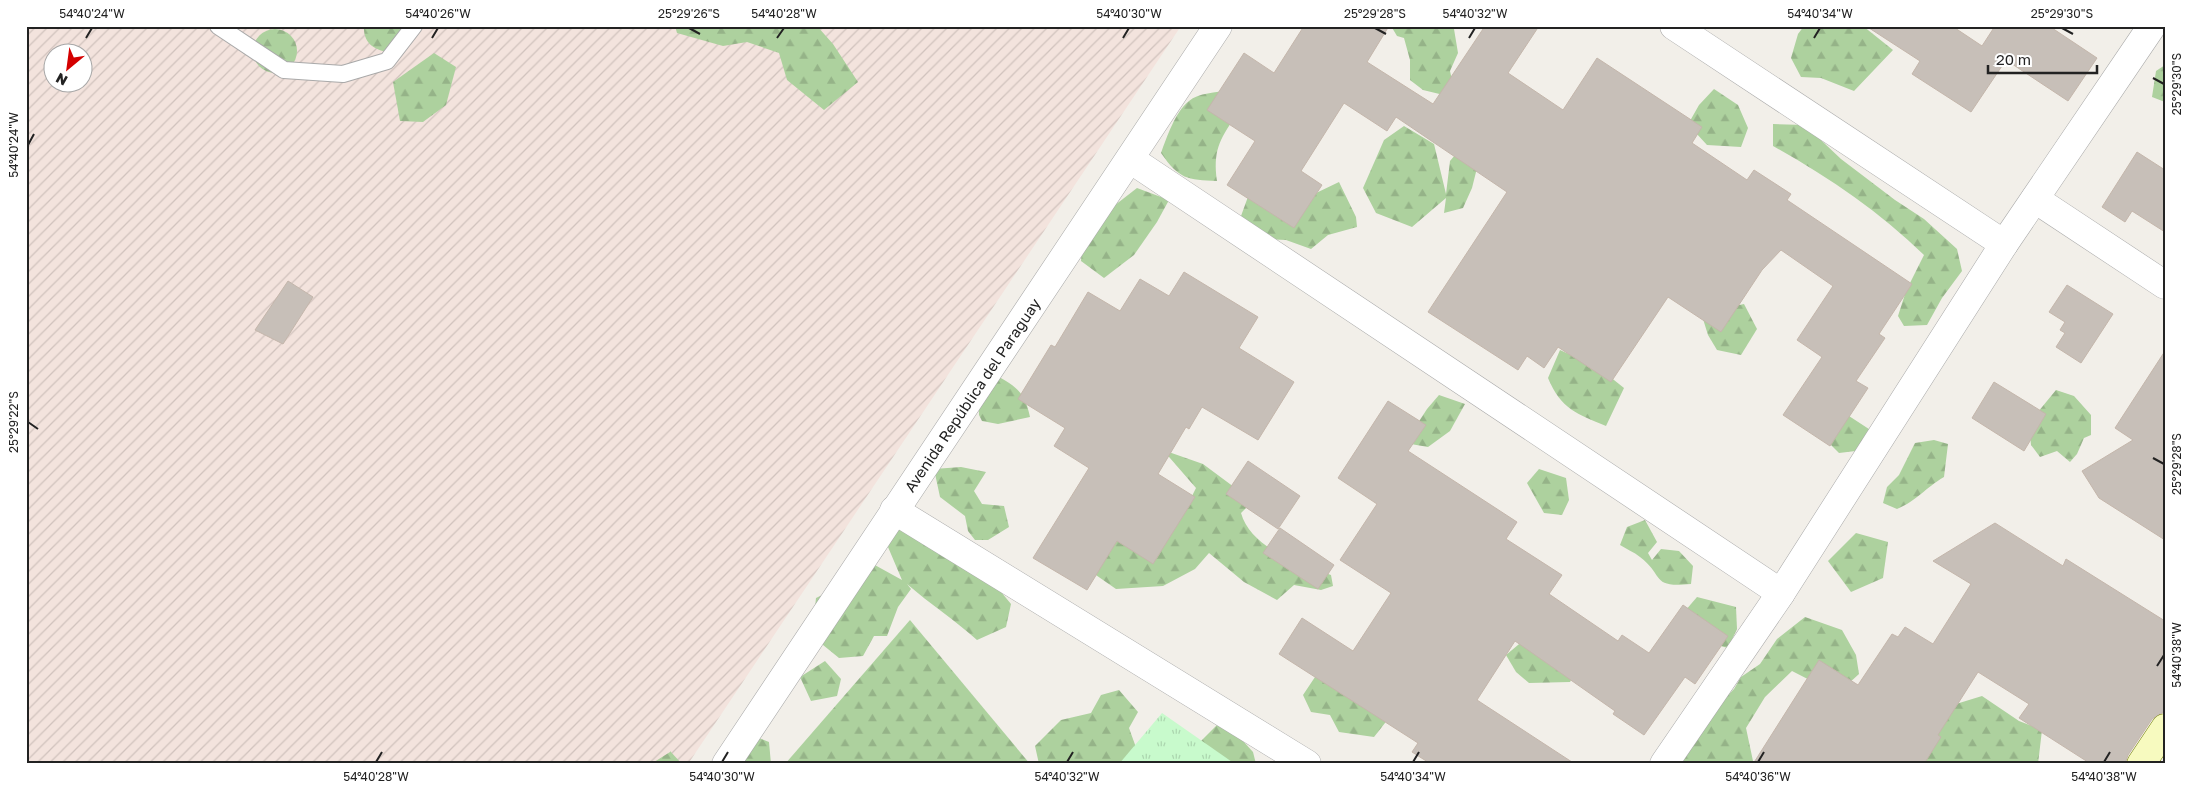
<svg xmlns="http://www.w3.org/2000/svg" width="2191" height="790" font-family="'Golos Text',sans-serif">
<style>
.military{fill:url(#military-furrows);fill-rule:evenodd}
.forest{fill:url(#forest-firs)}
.park{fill:url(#park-tufts)}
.building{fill:#c7bfb8;stroke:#c4b6ab}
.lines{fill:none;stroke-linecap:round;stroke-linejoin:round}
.lane-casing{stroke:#a9a9a9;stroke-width:18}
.street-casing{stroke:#a9a9a9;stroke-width:29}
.secondary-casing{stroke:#707d05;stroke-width:29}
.lane{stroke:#fff;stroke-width:16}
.street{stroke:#fff;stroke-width:28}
.secondary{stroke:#f7fabf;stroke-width:28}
.ticks{fill:none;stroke:#222;stroke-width:2}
.labels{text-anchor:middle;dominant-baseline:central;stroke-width:4.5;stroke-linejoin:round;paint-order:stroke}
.street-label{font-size:15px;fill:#222;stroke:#fff}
.neatline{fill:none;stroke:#222;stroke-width:2}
.ticks-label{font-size:12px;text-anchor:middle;fill:#222}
</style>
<defs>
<pattern id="military-furrows" width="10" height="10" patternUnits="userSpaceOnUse" patternTransform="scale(1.25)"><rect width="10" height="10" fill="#f3e3dd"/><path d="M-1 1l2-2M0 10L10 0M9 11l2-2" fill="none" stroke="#d0c2bd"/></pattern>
<pattern id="forest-firs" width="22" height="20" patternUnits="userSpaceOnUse" patternTransform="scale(1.25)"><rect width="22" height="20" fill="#add19e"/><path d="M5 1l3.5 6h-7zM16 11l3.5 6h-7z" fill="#95b388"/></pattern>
<pattern id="park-tufts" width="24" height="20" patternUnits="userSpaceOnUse" patternTransform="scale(1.25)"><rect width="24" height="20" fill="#c8facc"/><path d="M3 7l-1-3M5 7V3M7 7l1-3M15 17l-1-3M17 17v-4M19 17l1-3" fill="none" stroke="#acd6af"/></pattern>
</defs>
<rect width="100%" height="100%" fill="#f2efe9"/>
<!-- military -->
<path class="military" d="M26,26H1181L688,764H26ZM52,52H82V82H52Z"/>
<!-- forest -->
<g class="forest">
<path d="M364,26H409L388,52C373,50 363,42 364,26Z"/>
<path d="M675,26H817L833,44L858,82L824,110L787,80L779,53L747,42L723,46L677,33Z"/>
<path d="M1391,26H1456L1454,29L1458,53L1450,71L1456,98L1423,90L1410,80V60L1404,38L1397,36Z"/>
<path d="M1804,26H1863L1893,50L1854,91L1821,78L1801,77L1791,58L1798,34Z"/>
<circle cx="275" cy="51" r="22"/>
<path d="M434,53L456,67L446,105L423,122L400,121L393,82Z"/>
<path d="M2165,65V102L2152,97L2156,71Z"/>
<path d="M1714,89L1738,105L1748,128L1741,147L1707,145L1696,133L1686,128L1699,105Z"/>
<path d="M1228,91L1235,117C1219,140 1213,152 1217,181C1187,180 1179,179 1161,153C1167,137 1175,112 1189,101C1198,93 1217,92 1228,91Z"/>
<path d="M1773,124L1805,125L1841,159L1895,200L1924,219L1957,249L1962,271L1942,298L1927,325L1904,326L1898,316L1906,291L1924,255C1880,212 1827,176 1773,146Z"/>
<path d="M1404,126L1434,144L1446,194L1450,161L1460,149L1477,168L1472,188L1463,208L1444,213L1446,198L1412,227L1376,213L1363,188L1384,140Z"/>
<path d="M1339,182L1356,217L1357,227L1328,235L1311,249L1286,240L1264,239L1241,216L1249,194H1314Z"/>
<path d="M1137,188L1169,200L1157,222L1134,255L1104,278L1081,261L1083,230Z"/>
<path d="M1744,304L1757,329L1741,355L1717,350L1708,335L1703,319L1721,309Z"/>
<path d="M1560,350L1599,368L1624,388L1606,426C1577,414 1561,409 1548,378Z"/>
<path d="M988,371C1013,385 1024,388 1030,417L998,424L982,421L979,415L978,388Z"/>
<path d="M2056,390L2074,396L2091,415V435L2084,438L2077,454L2070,462L2057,451L2040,457L2031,445L2029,423Z"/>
<path d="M1439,395L1465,404L1450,431L1428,447L1405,443L1427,409Z"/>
<path d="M1849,416L1875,433L1864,450L1839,453L1826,440Z"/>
<path d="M1934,440L1948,444L1944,477C1925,488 1918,500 1897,509L1883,503L1887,487L1899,475L1915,443Z"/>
<path d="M1163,450L1203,464L1238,490L1250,504L1241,513C1251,549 1300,563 1331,575L1333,586L1321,590L1294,585L1277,600L1244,582L1209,553L1195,569L1163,586L1116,589L1093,573L1109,537L1187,506L1196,488Z"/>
<path d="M961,467L986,472L974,491L982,504L1004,506L1009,527L988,540H975L968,531L965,516L940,497L934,469Z"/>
<path d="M1539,469L1566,478L1569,500L1562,515L1544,513L1527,483Z"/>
<path d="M1645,520L1657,542L1648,553L1652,560L1661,549L1679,551L1693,566L1691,584C1650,588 1665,576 1640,557C1634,552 1626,549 1620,545L1627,527Z"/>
<path d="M904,524L992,581L1011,604L1006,627L977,640C955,620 930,604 907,584L911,589L898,607L887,636H874L863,656L839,658L812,636L816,598L847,583L873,564L902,580L888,547L894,529Z"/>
<path d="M1856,533L1888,542L1883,578L1851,592L1828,561Z"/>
<path d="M1697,597L1736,607L1737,629L1728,648L1702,641L1685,611Z"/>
<path d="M1805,617L1842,630L1856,655L1859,674L1837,694L1792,671L1765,697L1746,728L1753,761L1751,764H1672L1708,716L1734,689L1741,677L1760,664L1777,639Z"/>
<path d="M910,620L1030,764H785Z"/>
<path d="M1538,628L1581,661L1570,682L1529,683L1516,672L1506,655Z"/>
<path d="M825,661L841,679L837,696L811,701L800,677Z"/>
<path d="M1321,668L1388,711L1385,723L1374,737L1339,732L1330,715L1311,712L1303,695Z"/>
<path d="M1119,690L1138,712L1129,728L1142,764H1039L1035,746L1061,720L1091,713L1101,695Z"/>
<path d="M1982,696L2019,721L2042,730L2038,764H1907L1956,704Z"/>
<path d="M1223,719L1253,752L1256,764H1200L1201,741Z"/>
<path d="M747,733L769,742L771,764H719Z"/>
<path d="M670,751L682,764H651L670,752Z"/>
</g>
<!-- park -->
<path class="park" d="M1162,713L1235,764H1119Z"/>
<!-- building -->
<g class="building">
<path d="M1304,26H1389L1367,62L1433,104L1485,26H1539L1508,73L1563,110L1597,58L1702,127L1692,143L1747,180L1754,170L1791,194L1787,200L1912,284L1879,334L1885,338L1856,381L1868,388L1830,446L1783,415L1822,357L1797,340L1833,286L1781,250L1762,270L1721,332L1668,297L1611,382L1558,347L1544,368L1527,356L1518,370L1428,312L1507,192L1396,117L1387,131L1344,103L1301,171L1322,185L1294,228L1227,185L1255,141L1207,110L1244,53L1274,73Z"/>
<path d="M1866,26H1952L1982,46L1995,26H2049L2097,58L2068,101L2006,60L1971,112L1912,74L1920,61Z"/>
<path d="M2137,152L2165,170V232L2132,211L2125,222L2102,207Z"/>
<path d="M1184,272L1258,317L1239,348L1294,382L1258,440L1202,407L1189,429L1186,427L1158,474L1195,497L1153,564L1117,541L1087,590L1033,558L1089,468L1054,446L1065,428L1018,399L1051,345L1055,347L1088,292L1120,311L1140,279L1169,296Z"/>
<path d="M288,281L313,297L283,344L255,330Z"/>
<path d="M2067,285L2113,314L2081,363L2056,347L2065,333L2060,330L2065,322L2049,312Z"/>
<path d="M2165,351V540L2099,498L2082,471L2133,440L2115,428Z"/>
<path d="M1994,382L2046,414L2024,451L1972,418Z"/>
<path d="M1388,401L1426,425L1408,451L1517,522L1506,539L1562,575L1549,594L1618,641L1622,635L1649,653L1683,605L1728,636L1695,684L1685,677L1644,735L1613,714L1615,711L1515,641L1477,700L1575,764H1431L1412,752L1418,743L1279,654L1302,618L1353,651L1391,593L1340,560L1377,504L1338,478Z"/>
<path d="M1248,461L1300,496L1278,529L1226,494Z"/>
<path d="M1995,523L2063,566L2066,559L2165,621V709L2162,713L2152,719L2128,755L2125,764H2091L2019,718L2029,704L1978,672L1938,735L1941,737L1924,764H1753L1819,660L1858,685L1892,634L1898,637L1905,627L1933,644L1971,584L1933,561Z"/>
<path d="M1280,528L1334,565L1318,589L1263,553Z"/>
</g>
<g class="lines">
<defs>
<path id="lane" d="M218,26L284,70L343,74L387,61L414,26"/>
<g id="street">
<path d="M1674,26L2004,244"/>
<path d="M1130,159L1781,593"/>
<path d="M2035,199L2165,285"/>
<path d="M894,510L1307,764"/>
<path d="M726,764L1218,26"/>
<path d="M1664,764L1781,593L2004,244L2152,26"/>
</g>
<path id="secondary" d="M2141,764L2165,728"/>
</defs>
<!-- lane casing -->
<use href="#lane" class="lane-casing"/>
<!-- street casing -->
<use href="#street" class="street-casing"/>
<!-- secondary casing -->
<use href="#secondary" class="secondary-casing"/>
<!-- lane -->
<use href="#lane" class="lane"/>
<!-- street -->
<use href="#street" class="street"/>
<!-- secondary -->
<use href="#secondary" class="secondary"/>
</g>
<!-- ticks -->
<path class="ticks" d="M689,28L700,34M1375,28L1386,34M2062,28L2073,34M86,38L92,28M432,38L438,28M777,38L784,28M1123,38L1129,28M1469,38L1475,28M1814,38L1820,28M2153,78L2164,84M28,145L34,134M28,422L38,429M2153,458L2164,464M2157,666L2164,655M376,762L382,752M722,762L728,752M1067,762L1073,752M1413,762L1419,752M1758,762L1764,752M2104,762L2110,752"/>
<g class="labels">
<!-- street labels -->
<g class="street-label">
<text transform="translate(972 395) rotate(-56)">Avenida República del Paraguay</text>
</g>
</g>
<!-- border -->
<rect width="2191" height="790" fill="none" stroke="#ffffff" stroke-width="55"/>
<!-- north arrow -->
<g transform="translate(68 68) rotate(209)"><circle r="24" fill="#ffffff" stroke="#a7a7a7"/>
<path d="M0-4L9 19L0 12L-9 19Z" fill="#d40000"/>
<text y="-8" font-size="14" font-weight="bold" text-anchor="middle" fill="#222222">N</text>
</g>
<!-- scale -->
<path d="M1988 65v8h109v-8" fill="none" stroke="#222222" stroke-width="2.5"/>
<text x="1996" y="65" font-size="15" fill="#222222" stroke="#ffffff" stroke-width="4" paint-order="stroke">20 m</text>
<rect x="28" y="28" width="2136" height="734" class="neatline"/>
<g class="ticks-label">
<text x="92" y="18">54°40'24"W</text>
<text x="438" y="18">54°40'26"W</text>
<text x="689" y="18">25°29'26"S</text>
<text x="784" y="18">54°40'28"W</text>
<text x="1129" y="18">54°40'30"W</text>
<text x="1375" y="18">25°29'28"S</text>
<text x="1475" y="18">54°40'32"W</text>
<text x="1820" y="18">54°40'34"W</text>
<text x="2062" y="18">25°29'30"S</text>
<text transform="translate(2177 84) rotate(-90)" y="4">25°29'30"S</text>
<text transform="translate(14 145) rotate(-90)" y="4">54°40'24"W</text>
<text transform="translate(14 422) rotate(-90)" y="4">25°29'22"S</text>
<text transform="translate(2177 464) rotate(-90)" y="4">25°29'28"S</text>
<text transform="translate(2177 655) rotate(-90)" y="4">54°40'38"W</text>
<text x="376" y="781">54°40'28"W</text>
<text x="722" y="781">54°40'30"W</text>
<text x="1067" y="781">54°40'32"W</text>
<text x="1413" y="781">54°40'34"W</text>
<text x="1758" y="781">54°40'36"W</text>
<text x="2104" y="781">54°40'38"W</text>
</g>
</svg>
